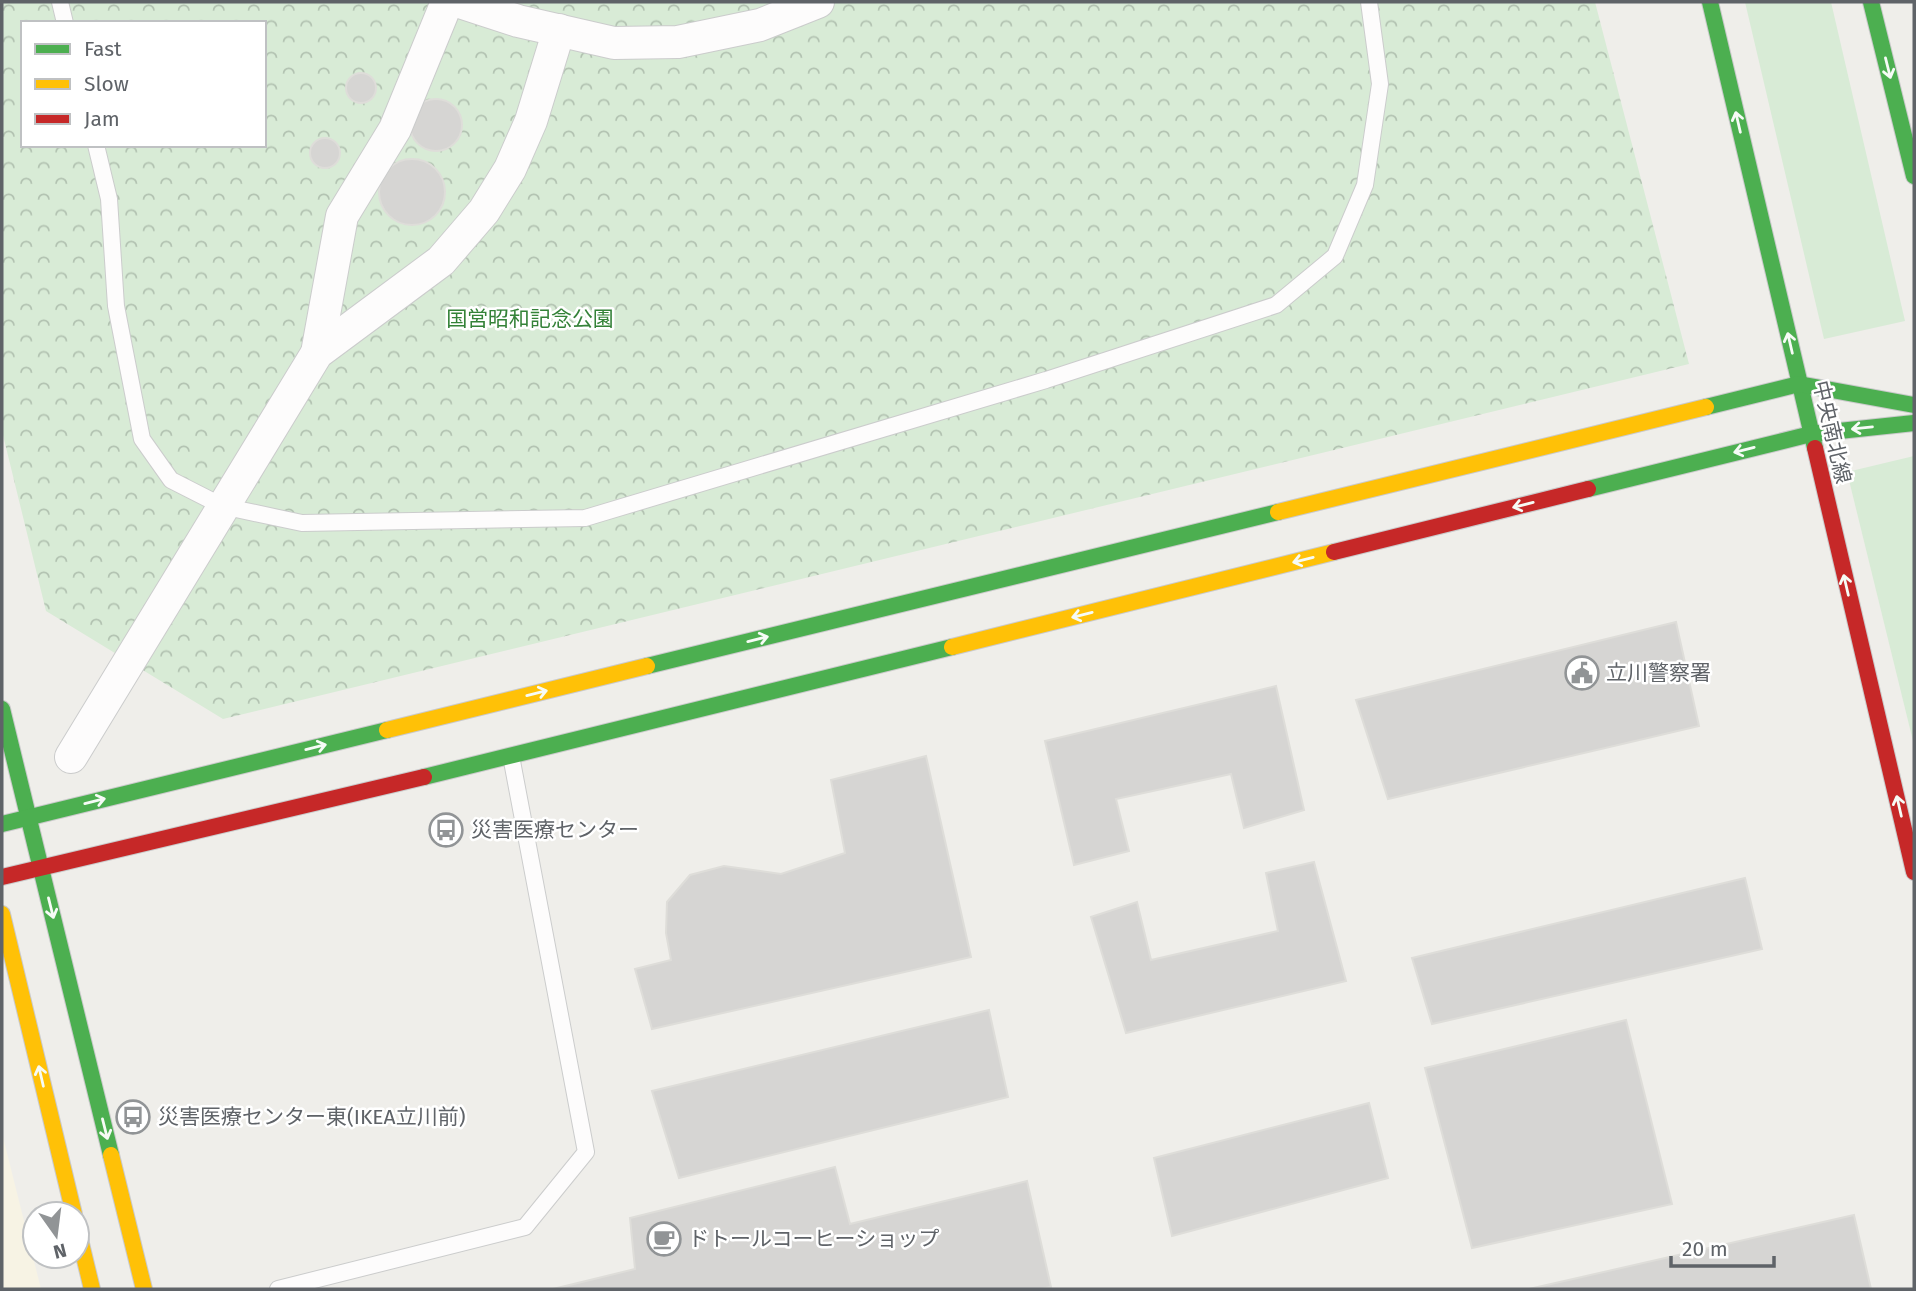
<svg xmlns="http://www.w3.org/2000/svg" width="1916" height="1291" font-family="'Fira Sans','Noto Sans JP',sans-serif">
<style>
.commercial{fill:#f7f3e4}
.grass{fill:#d8ebd6}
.forest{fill:url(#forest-crowns);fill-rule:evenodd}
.building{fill:#d6d5d3;stroke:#deddd9;stroke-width:2}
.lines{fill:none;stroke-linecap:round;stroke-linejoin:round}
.lane-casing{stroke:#cbcccc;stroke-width:18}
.street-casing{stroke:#cbcccc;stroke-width:34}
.fast-casing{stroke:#cacacb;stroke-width:18}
.slow-casing{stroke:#cacacb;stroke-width:18}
.jam-casing{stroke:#cacacb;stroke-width:18}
.lane{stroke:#fdfcfc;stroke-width:16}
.street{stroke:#fdfcfc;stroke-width:32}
.fast{stroke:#4caf50;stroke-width:16}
.slow{stroke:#ffc107;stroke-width:16}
.jam{stroke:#c62828;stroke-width:16}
.oneway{stroke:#f6fbf6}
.labels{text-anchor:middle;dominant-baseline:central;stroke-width:5;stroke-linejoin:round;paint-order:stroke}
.park-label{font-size:21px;fill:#348238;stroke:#fff}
.street-label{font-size:21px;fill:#5f6368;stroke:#fff}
.poi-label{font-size:21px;fill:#5f6368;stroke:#fff;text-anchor:start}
</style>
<defs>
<pattern id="forest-crowns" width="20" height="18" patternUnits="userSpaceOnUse" patternTransform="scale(1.75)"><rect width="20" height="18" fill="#d8ebd6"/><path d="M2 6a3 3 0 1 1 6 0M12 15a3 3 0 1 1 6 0" fill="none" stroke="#b2c2b1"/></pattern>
</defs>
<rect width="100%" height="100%" fill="#efeeea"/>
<!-- commercial -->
<path class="commercial" d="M2,1133L41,1289H2Z"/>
<!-- grass -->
<g class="grass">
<path d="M1745,2H1831L1905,321L1824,339Z"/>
<path d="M1914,456V745L1847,472Z"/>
</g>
<!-- forest -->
<path class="forest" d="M2,2H1595L1689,364L223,719L46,611L2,431ZM23,23H264V145H23Z"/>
<!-- building -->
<g class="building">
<circle cx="361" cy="88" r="15"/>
<circle cx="436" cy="125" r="26"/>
<circle cx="325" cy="153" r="15"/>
<circle cx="412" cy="192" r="33"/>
<path d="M1676,622L1699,726L1388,799L1356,700Z"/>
<path d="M1276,686L1304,810L1244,828L1231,774L1116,799L1129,851L1074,865L1045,741Z"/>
<path d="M926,756L971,957L652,1029L635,969L671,960L666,933L667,902L690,875L724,866L781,874L845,853L831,780Z"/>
<path d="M1314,862L1346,981L1126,1033L1091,917L1137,902L1151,960L1278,931L1266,873Z"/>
<path d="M1745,878L1762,949L1432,1024L1412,958Z"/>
<path d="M989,1010L1008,1097L679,1178L652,1091Z"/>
<path d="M1626,1020L1672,1204L1472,1248L1425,1068Z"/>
<path d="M1369,1103L1388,1178L1172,1236L1154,1158Z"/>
<path d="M835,1167L850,1224L1027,1181L1051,1287L1041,1289H553L635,1269L630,1218Z"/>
<path d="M1854,1215L1871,1289H1529Z"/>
</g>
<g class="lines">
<defs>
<g id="lane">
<path d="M60,2L65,23"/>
<path d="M96,145L109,199L116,306L142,439L171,480L222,506L302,523L585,518L1046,380L1276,305L1335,256L1365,185L1380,84L1369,2"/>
<path d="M278,1289L525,1227L586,1152L511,756"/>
</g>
<g id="street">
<path d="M460,2L518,21L614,43L678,42L760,25L818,2"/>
<path d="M317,353L342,216L395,129L447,2"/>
<path d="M71,757L317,353L441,261L484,211L510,169L531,121L559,30"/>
</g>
<g id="fast">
<path d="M1710,2L1815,448"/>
<path d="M1871,2L1914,176"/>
<path d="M1706,407L1799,384L1914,405"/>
<path d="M1588,489L1811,434L1914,423"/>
<path d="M647,666L1278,512"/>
<path d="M2,709L111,1155"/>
<path d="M424,777L952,647"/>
<path d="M2,824L387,730"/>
</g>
<g id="slow">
<path d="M1278,512L1706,407"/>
<path d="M952,647L1334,552"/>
<path d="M387,730L647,666"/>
<path d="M2,914L74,1214"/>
<path d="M111,1155L144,1289"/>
<path d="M77,1227L92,1289"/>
</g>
<g id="jam">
<path d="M1815,448L1914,872"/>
<path d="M1334,552L1588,489"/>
<path d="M2,877L424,777"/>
</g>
</defs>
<!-- lane casing -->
<use href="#lane" class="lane-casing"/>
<!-- street casing -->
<use href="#street" class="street-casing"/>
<!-- fast casing -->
<use href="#fast" class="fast-casing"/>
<!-- slow casing -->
<use href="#slow" class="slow-casing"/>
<!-- jam casing -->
<use href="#jam" class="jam-casing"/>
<!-- lane -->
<use href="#lane" class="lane"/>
<!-- street -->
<use href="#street" class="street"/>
<!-- fast -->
<use href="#fast" class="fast"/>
<!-- slow -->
<use href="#slow" class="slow"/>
<!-- jam -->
<use href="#jam" class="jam"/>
</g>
<!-- one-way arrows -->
<defs><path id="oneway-shaft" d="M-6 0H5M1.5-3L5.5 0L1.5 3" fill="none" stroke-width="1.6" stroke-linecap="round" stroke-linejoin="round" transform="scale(1.75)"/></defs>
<g class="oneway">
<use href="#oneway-shaft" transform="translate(1888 68) rotate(76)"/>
<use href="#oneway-shaft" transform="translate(1738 122) rotate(-103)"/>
<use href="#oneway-shaft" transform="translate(1790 343) rotate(-103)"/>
<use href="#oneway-shaft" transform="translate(1862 428) rotate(174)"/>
<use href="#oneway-shaft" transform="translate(1744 450) rotate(166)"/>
<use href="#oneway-shaft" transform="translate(1523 505) rotate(166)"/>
<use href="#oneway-shaft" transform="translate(1303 560) rotate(166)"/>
<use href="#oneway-shaft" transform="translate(1846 585) rotate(-103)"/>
<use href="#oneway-shaft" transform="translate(1082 615) rotate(166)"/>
<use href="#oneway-shaft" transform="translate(758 639) rotate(-14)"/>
<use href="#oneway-shaft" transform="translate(537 693) rotate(-14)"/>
<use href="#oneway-shaft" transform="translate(316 747) rotate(-14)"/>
<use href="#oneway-shaft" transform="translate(95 801) rotate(-14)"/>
<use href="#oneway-shaft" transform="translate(1899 806) rotate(-103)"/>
<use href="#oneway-shaft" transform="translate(51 908) rotate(76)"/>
<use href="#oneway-shaft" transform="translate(41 1076) rotate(-103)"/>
<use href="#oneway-shaft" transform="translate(105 1129) rotate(76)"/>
</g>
<!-- icons -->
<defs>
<symbol id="civic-ring" viewBox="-11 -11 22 22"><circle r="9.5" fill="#fff" stroke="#919496" stroke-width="1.5"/><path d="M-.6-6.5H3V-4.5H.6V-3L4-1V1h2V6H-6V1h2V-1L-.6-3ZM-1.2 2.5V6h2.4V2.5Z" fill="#919496"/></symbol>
<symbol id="bus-ring" viewBox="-11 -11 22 22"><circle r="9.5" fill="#fff" stroke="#919496" stroke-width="1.5"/><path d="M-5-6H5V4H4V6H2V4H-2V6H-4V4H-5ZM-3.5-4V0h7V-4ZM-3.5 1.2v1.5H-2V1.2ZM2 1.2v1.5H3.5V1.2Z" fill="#919496"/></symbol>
<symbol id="cafe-ring" viewBox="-11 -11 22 22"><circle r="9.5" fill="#fff" stroke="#919496" stroke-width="1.5"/><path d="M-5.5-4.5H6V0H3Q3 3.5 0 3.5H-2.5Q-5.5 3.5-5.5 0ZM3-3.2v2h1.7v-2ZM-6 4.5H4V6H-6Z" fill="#919496"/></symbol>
</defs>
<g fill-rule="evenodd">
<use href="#civic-ring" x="1563" y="654" width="38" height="38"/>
<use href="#bus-ring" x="427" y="811" width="38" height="38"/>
<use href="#bus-ring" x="114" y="1098" width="38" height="38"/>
<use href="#cafe-ring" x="645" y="1220" width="38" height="38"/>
</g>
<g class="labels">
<!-- park labels -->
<g class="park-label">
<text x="530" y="319">国営昭和記念公園</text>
</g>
<!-- street labels -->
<g class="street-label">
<text transform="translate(1832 432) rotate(77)">中央南北線</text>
</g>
<!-- poi labels -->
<g class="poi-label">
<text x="1606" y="673">立川警察署</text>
<text x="471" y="830">災害医療センター</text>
<text x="158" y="1117">災害医療センター東(IKEA立川前)</text>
<text x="688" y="1239">ドトールコーヒーショップ</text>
</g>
</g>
<!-- border -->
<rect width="1916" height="1291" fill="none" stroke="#5f6368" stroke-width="7"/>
<!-- legend -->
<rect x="21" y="21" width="245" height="126" fill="#ffffff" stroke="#bfc1c3" stroke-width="2"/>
<rect x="35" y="44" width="35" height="10" fill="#4caf50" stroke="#bfc1c3" stroke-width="2"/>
<text x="84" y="56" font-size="21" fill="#5f6368">Fast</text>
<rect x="35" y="79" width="35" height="10" fill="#ffc107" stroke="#bfc1c3" stroke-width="2"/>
<text x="84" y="91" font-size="21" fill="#5f6368">Slow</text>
<rect x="35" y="114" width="35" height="10" fill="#c62828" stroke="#bfc1c3" stroke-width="2"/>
<text x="84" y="126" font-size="21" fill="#5f6368">Jam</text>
<!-- north arrow -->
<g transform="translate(56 1235) rotate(166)"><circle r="33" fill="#ffffff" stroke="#bfc1c3" stroke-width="2"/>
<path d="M0-5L12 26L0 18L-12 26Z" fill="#919496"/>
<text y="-10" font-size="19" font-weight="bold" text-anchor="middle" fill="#5f6368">N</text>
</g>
<!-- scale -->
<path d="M1671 1256v10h103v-10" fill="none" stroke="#5f6368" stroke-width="3.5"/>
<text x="1682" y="1256" font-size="21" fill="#5f6368" stroke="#ffffff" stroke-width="5" paint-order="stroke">20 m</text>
</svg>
